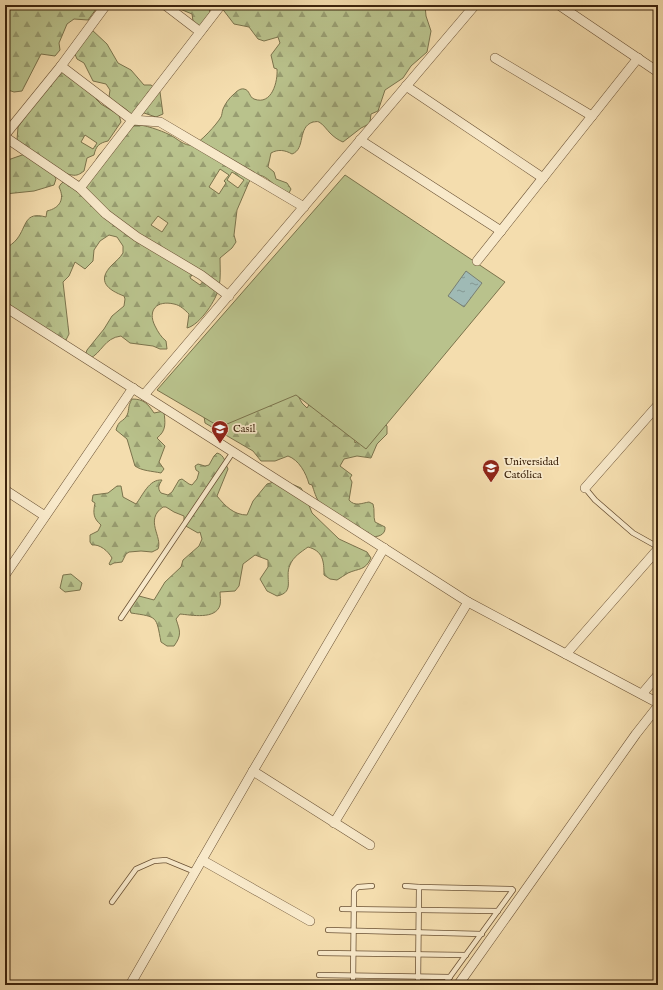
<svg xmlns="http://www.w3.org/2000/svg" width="663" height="990" font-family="'IM FELL English',serif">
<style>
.forest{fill:url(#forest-firs);stroke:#7b734c;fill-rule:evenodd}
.park{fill:#b9c28c;stroke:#7b734c}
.water{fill:url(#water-ripples);stroke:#787e72}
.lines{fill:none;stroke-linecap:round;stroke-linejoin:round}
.service-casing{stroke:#6b5235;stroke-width:6}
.minor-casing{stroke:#6b5235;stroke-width:10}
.service{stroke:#f8e9ca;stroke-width:4.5}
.minor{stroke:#f8e9ca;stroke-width:9}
.labels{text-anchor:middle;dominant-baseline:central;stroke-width:3.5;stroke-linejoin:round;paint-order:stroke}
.poi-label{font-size:11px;fill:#3d240d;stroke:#f8e9ca;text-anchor:start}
</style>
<defs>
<pattern id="forest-firs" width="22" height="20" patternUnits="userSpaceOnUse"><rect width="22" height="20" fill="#b9c28c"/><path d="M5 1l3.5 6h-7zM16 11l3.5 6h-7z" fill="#989d71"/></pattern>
<pattern id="water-ripples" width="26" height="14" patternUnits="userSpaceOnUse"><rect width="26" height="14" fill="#9fbab5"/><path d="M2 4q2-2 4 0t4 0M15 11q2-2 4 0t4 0" fill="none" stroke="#839792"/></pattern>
</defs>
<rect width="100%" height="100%" fill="#f4ddae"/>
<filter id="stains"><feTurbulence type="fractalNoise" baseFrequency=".005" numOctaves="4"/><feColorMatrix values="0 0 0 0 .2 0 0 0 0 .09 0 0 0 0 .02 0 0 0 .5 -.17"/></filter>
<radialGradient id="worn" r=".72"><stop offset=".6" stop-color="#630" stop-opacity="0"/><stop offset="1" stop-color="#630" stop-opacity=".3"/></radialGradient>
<!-- forest -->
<g class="forest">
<path d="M5,5H99L88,20L74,19L67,24L59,43L60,50L55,56L41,54L22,91L14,92L8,90L5,91Z"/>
<path d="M176,5H208L212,20L206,32L194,28L192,14L180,9Z"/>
<path d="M222,5H425L426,16L431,31L427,52L411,66L403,78L385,90L378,111L371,114L370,122L367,125L361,128L343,142C338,140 334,137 330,133C327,130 323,124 319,122C317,121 315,122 313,122C297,127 306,149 292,154C285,150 278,149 271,153L268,167L274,172L276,179L287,183L291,189L289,193C286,191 281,190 278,187C268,181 260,167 249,182L237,210L234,235L236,242L232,248L220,258C220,267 221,277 219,287C217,299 200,325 187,328L189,314C185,310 180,305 174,304C157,300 147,310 155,326C158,332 161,337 166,341L167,349H160L153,346L130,343L121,336C104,338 102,353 89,359L86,353L87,350L104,329L112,316L124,306L125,299L124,296C108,290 96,281 112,265C116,261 120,258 123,253V246L117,237L109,235L100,241L94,250L93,261L85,269L75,262L69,276L63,282L69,334L66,340L52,341L5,310V249C9,246 14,243 17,239C27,226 24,211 46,217L47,211C60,208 65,199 59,187C64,177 71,183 80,181C84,180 87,177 90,174C94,170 94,163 97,158C102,150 128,127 136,125C143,124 162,131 168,134C176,137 184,147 193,145C200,143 217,124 221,117C222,115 222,112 223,109C225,104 229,98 234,94C236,92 240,88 244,89C250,90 249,97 254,99C272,106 278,81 277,69L274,68L271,55L280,43L278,37L264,41L258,39L249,27L234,24L221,7ZM220,169L229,175L224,181L226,183L219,194L209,187ZM232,172L244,180L238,188L227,180ZM158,216L168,223L162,232L151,225ZM193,273L204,280L200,285L190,278Z"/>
<path d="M91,29L107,44L118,63L131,70L144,85H151L160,92L163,114L156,117L144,113L131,115C125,106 116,105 109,97L110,90L106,84L93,81L84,63L77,59L74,52Z"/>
<path d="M57,72H64L97,90L96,99L101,104L119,115L121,122L108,141C99,143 96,146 94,155L87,158L84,171C80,174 77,176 72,175C58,174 29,149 17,140L18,127ZM85,135L97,143L93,149L81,142Z"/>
<path d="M25,154L53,172L56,179L54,185L34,191L5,194V161Z"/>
<path d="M330,370L354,437L355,443L375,423L382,421L387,426V434L377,444L371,458L357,456L344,459L340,466L352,475L350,478L352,482L349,500C355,507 362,503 369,502L373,504C375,510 373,516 375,522L385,527C386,535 377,538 370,536C366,535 323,506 320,503C316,499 314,490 312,485L309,484C306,473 299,460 288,456L275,461H261L253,451L205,423L204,416L295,390L302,403L307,408Z"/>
<path d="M132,399C144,399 148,404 154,413L164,411C165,423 167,430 157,438L165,446L159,462L164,469L161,473C152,471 142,471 135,466L127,439L116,430C119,420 121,423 126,417C130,411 127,407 132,399Z"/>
<path d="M217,453C225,455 225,463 228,469L217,496C225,506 234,515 247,515L253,501L267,484L274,482L280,487L294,485L301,488L305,495L312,513L339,539L367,552L371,558C365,571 359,568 348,573C344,575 341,578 337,580L330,579L324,575C324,561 323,551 308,547C301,552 293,557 290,565C284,578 296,592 277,596L267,591L260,579L268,567V560L255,555L243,564L239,586L235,591L220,592C220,596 221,601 220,605C216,620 191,615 180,614L176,619C180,631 182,635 174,646H167L161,642C156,616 158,617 131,613L129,606L139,596L154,600L165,582L181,567L183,560L199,546L202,539L200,532L198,533L184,525V516L174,512L166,507H163C144,520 163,537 158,549L152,552L141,551L129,552L126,554L122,562L114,563L110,565L109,564L112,558C108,551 100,544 92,545L90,542V535L98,531L101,525C93,518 93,513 95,503L92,501L93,495L108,493L117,486H121L123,497L136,504C143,495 149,479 162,480C159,485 157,488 161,493L168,495L172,492L179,480L182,479L189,484L192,485L197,479L199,472L196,470L195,466L198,464L205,466L209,465L214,456Z"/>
<path d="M71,574L82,583L80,590L65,592L60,588L63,575Z"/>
</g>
<!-- park -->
<path class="park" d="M345,175L505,282L366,449L296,395L220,427L157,390Z"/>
<!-- water -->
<path class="water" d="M466,271L482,283L464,307L448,296Z"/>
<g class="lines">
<defs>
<g id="service">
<path d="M585,488L595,500L633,533L658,547"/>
<path d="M121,618L233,452"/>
<path d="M405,886L419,887L418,985"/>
<path d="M419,887L512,889L513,890L444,985"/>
<path d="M112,902L136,869L154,861L166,860L195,872"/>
<path d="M342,909L498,911"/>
<path d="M328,930L482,934"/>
<path d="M320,953L466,955"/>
<path d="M319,975L450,977"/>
<path d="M353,985L354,891L358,887L372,886"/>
</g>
<g id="minor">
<path d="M165,5L199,31"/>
<path d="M559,5L658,72"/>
<path d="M495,58L592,116"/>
<path d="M61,66L132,120L160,122L304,207"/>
<path d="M406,86L543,178"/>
<path d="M5,135L61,66L106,5"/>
<path d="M5,137L80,188L106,214L137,237L201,275L229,296"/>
<path d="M360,140L501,231"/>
<path d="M80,188L221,5"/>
<path d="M477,261L638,58"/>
<path d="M5,307L304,497L468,602L658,703"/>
<path d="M144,395L475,5"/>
<path d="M585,488L658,405"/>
<path d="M5,490L45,516"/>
<path d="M5,575L133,388"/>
<path d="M566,654L658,549"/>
<path d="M642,694L658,675"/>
<path d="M253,771L370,845"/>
<path d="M334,823L468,602"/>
<path d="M202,860L310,921"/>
<path d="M130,985L253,771L384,548"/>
<path d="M458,985L636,734L658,706"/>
</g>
</defs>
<!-- service casing -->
<use href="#service" class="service-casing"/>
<!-- minor casing -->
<use href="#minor" class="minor-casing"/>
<!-- service -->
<use href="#service" class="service"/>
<!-- minor -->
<use href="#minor" class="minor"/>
</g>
<!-- icons -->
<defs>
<symbol id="school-pin" viewBox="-11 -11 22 30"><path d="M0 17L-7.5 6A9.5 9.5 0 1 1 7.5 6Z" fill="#8f2418" stroke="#f8e9ca"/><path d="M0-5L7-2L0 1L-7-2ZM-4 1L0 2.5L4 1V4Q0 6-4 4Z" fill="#fff"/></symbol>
</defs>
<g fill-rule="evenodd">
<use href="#school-pin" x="210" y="419" width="20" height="27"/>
<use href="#school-pin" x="481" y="458" width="20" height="27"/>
</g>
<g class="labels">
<!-- poi labels -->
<g class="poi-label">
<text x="233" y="429">Casil</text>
<text x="504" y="462">Universidad<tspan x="504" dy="13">Católica</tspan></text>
</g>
</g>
<!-- margin -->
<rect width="663" height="990" fill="none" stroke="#f4ddae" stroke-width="20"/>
<rect x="6" y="6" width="651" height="978" fill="none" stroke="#3d240d" stroke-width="2"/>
<rect x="10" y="10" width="643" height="970" fill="none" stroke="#3d240d"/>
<rect width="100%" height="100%" filter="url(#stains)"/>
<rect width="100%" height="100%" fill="url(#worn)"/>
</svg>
